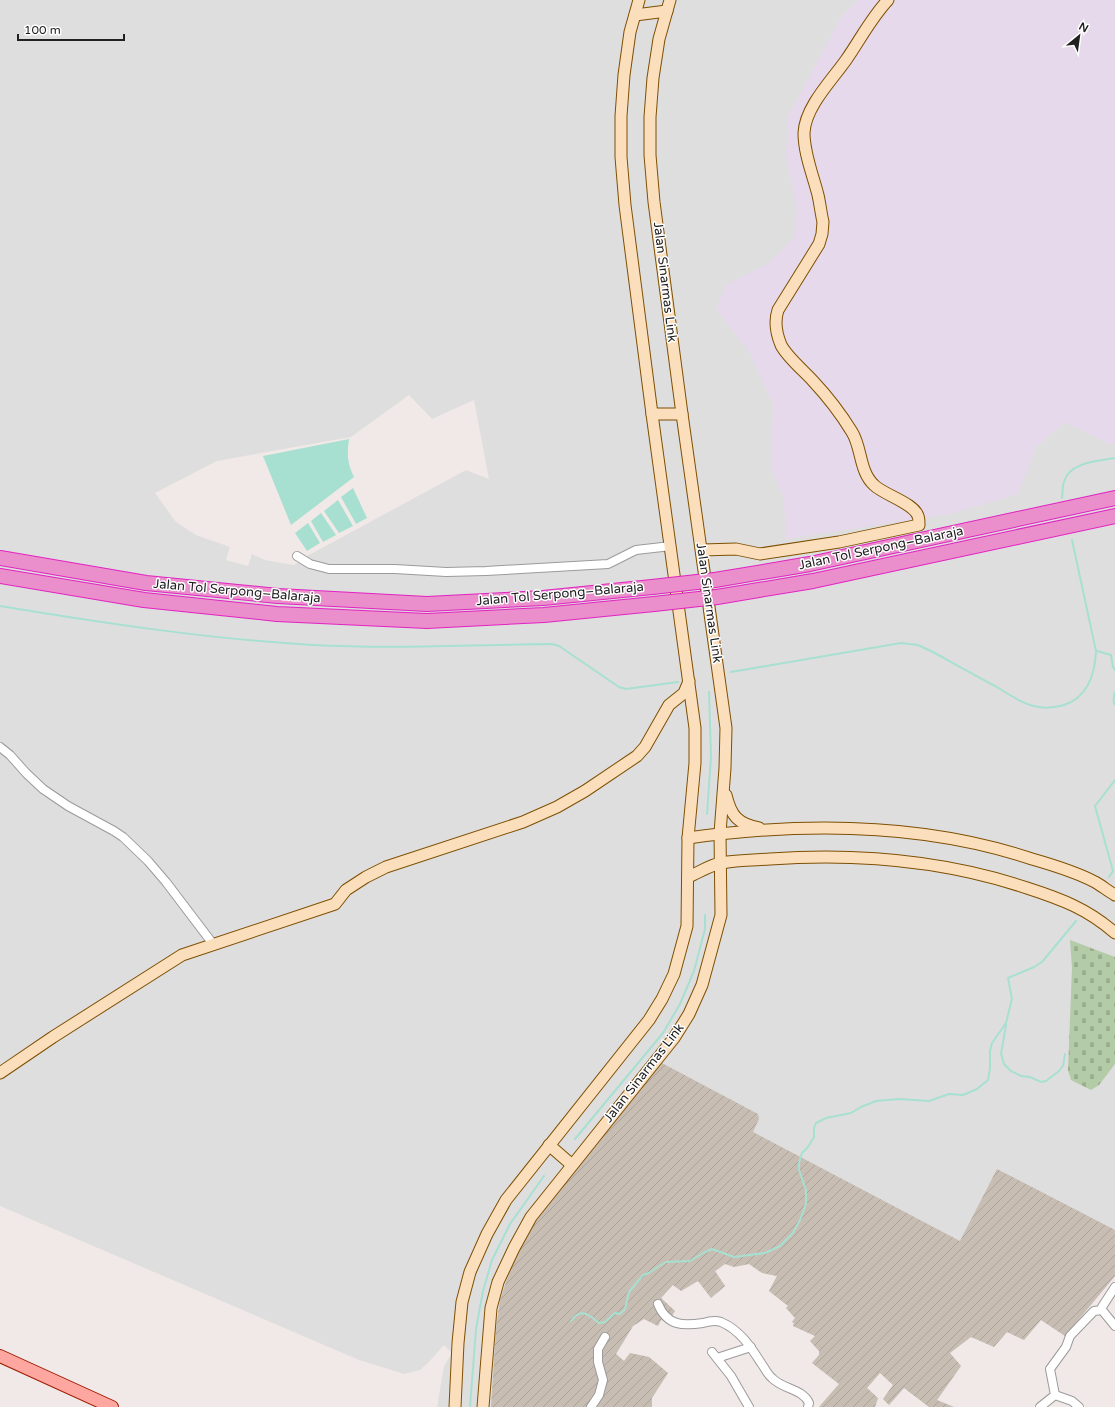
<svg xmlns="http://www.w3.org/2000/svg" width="1115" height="1407" font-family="'Varela Round',sans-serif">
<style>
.residential{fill:#dfdede;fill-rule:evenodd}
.industrial{fill:#e5d9eb}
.construction{fill:url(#construction-furrows)}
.cemetery{fill:url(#cemetery-stones)}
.water{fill:#a7e0d1}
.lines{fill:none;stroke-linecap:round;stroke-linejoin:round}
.stream{stroke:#a7e0d1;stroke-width:2}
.street-casing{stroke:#9b9b9b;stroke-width:10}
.secondary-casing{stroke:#7e4f02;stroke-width:13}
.primary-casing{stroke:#9e1c00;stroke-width:14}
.highway-casing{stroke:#e024c1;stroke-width:16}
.street{stroke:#fff;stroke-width:8}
.secondary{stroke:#fbdfbc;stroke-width:11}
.primary{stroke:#fea7a0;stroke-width:12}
.highway{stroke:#ea8ecc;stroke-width:14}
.highway-bridge-casing{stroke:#e024c1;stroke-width:16;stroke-linecap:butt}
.highway-bridge{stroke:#ea8ecc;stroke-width:14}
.labels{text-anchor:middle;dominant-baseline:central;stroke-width:3;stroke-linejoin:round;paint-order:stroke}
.street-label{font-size:13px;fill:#212121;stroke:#fff}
</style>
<defs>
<pattern id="construction-furrows" width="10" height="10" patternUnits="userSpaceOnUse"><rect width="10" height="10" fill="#c7bdb2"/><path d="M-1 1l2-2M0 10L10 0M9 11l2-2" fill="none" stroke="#aba299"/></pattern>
<pattern id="cemetery-stones" width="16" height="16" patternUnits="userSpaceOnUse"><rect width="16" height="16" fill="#b4cba8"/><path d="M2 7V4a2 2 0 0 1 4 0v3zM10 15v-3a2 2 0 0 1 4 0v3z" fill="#9aae90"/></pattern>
</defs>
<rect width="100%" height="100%" fill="#f1e9e7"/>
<!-- residential -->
<path class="residential" d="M0,0H1115V1276L1065,1336L1041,1320L1024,1340L1007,1332L994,1347L971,1337L950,1353L961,1366L937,1400L954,1407H929L904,1388L889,1405L883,1399L893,1385L880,1373L867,1388L878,1398L875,1407H819L839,1384L812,1363L819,1355V1351L810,1341L815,1336L793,1326L794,1323L792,1322L795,1318L786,1308L788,1306L769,1291L777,1276L762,1273L749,1264L734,1267L725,1264L715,1272L725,1286L711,1298L698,1281L681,1291L673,1285L661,1298L675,1311L668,1322L661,1320L658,1326L644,1319L633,1326L616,1354L624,1361L630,1353L649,1357L668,1373L652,1398V1407H437L444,1366L452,1353L444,1345L429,1362L420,1370L404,1374L359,1360L0,1206ZM409,395L432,419L474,400L489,479L466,470L309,555L294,565L265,560L252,554L248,566L226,560L230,547L196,535L176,522L155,493L217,461L351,437Z"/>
<!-- industrial -->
<path class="industrial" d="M858,0H1115V443L1110,444L1065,422L1036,447L1018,494L950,514L786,539V522L783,496L771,469L773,404L749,352L716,309L726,285L769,263L794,238L797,209L786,155L788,117L841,17Z"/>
<!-- construction -->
<path class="construction" d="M660,1062L758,1114L759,1119L753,1132L960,1241L997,1169L1115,1230V1276L1065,1336L1041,1320L1024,1340L1007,1332L994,1347L971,1337L950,1353L961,1366L937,1400L954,1407H929L904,1388L889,1405L883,1399L893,1385L880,1373L867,1388L878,1398L875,1407H819L839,1384L812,1363L819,1355V1351L810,1341L815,1336L793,1326L794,1323L792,1322L795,1318L786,1308L788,1306L769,1291L777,1276L762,1273L749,1264L734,1267L725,1264L715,1271L725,1286L711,1298L698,1281L681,1291L673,1285L661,1298L675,1311L668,1322L661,1320L658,1326L644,1319L633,1326L616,1354L624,1361L630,1353L649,1357L668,1373L652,1398V1407H491L496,1328L500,1300L514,1258L526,1233L542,1210Z"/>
<!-- cemetery -->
<path class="cemetery" d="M1070,940L1115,957V1064L1099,1085L1091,1090L1071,1080L1068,1070L1072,968Z"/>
<!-- water -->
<g class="water">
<path d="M349,439C347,455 347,462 354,477L291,525L263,456Z"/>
<path d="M353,488L367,518L356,524L341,497Z"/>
<path d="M338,500L353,526L339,533L324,511Z"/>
<path d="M321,513L336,535L323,542L311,521Z"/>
<path d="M308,523L320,543L307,551L295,533Z"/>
</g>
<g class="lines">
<!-- stream -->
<g class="stream">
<path d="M1062,498C1063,493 1062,487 1064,482C1069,462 1098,461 1115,458"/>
<path d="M0,606C103,623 208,639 313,645C392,649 472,645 552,644L559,646L619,687L626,689L678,682"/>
<path d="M1097,651L1111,655L1113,667L1115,670"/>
<path d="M731,672L901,643L918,645L933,652C953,663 974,675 995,686C1009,694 1023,705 1039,707C1047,709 1056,707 1064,705C1088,697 1095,675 1096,651L1072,540"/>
<path d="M1115,692C1114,696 1112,701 1115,705"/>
<path d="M707,814L711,757L709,692"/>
<path d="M1109,877L1113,871L1095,806L1115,780"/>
<path d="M1006,1025L1001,1054L1004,1064L1011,1071L1021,1076L1030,1077L1041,1082L1046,1081L1059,1071L1063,1066L1065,1054"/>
<path d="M575,1139L663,1033L680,1004L694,971L705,929V915"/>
<path d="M571,1321C581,1307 589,1315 599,1323L605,1322L615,1313L620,1314L625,1309L629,1292L643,1275L649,1273L656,1268L666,1262L690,1261L703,1253L712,1249L734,1257L765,1253L780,1246L793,1233L800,1220L806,1204V1190L799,1170V1163L802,1153L808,1147L814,1137V1128L816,1123L826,1118L851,1113L861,1107L876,1101L899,1099L929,1101L949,1094L963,1095L977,1089L988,1080L990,1068V1051L992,1043L1006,1023L1012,999L1008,978L1034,967L1042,962L1076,921"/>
<path d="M470,1407L476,1329L483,1291L492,1260L510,1224L544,1176"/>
</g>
<defs>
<g id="street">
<path d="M297,556L310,564L329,569H395L446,572L486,571L608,564L636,550L671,546"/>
<path d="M0,747L10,755L26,773L43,789L68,806L114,831L123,837L148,861L166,882L213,944"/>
<path d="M1115,1287L1102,1307V1310L1115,1326"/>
<path d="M658,1304C667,1326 683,1326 703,1323C710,1321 715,1320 721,1322C740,1330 751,1347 761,1363C765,1368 767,1374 772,1378C782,1389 803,1389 809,1403L808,1407"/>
<path d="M712,1352L731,1376L749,1407"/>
<path d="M717,1358L751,1347"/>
<path d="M1055,1395L1072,1401L1079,1407"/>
<path d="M591,1407L599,1395L603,1380L598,1362V1349L605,1337"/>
<path d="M1040,1407L1055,1395L1050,1369L1066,1347L1070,1336L1094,1311L1102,1310"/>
</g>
<g id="secondary">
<path d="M635,15L667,11"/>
<path d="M652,414H682"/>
<path d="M702,550L736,549L760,554L839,542L919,525C919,522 919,518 918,516C914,503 884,495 874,485C859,471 862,448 852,432C841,414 828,397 813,381C804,371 787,357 781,345C776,333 774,322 778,310L819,244L822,234L823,222C821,213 820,204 818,195C813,175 804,154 804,133C805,107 832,80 846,60C860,40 871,18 888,0"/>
<path d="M726,795C731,816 738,824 759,828"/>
<path d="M688,838C803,822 921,822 1032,859C1053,865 1076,872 1095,882C1102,886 1108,891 1115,895"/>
<path d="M688,877C698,873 710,865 721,863C736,860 754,860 770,859C858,853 943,860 1027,888C1061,899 1088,909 1115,933"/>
<path d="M0,1073L53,1037L182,955L335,904L346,890L366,877L386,867L523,822L557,807L585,791L637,756L645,747L669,705L684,693L689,681"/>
<path d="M549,1145L572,1165"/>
<path d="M455,1407L458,1343L462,1302L470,1272L487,1234L506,1200L649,1020L662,999L674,974L687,926L688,838L695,763V728L652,414L625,205L621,157V116L624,75L630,32L639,0"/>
<path d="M483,1407L491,1308L498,1282L514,1248L531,1217L674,1038L689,1014L702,985L721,915L720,833L725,768L726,728L682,414L654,202L650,155V117L653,78L659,39L670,0"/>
</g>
<path id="primary" d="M0,1356L112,1407"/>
<g id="highway">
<path d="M0,558L146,583L278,596L427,604L543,598L652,587"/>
<path d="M0,576L144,600L277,614L427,621L544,615L654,604"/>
<path d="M715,580L810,564L1115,498"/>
<path d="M717,597L813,581L1115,516"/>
</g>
</defs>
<!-- street casing -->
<use href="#street" class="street-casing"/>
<!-- secondary casing -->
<use href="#secondary" class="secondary-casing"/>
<!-- primary casing -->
<use href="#primary" class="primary-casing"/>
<!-- highway casing -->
<use href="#highway" class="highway-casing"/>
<!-- street -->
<use href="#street" class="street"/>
<!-- secondary -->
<use href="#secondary" class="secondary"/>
<!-- primary -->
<use href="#primary" class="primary"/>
<!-- highway -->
<use href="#highway" class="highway"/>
<defs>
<g id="highway-bridge">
<path d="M652,587L715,580"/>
<path d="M654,604L717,597"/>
</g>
</defs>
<!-- highway-bridge casing -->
<use href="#highway-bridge" class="highway-bridge-casing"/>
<!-- highway-bridge -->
<use href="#highway-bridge" class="highway-bridge"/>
</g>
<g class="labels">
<!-- street labels -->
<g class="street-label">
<text transform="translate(665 282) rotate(83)">Jalan Sinarmas Link</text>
<text transform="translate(881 548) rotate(-12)">Jalan Tol Serpong–Balaraja</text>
<text transform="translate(237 591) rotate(5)">Jalan Tol Serpong–Balaraja</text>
<text transform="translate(560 594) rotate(-5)">Jalan Tol Serpong–Balaraja</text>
<text transform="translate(709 603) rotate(82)">Jalan Sinarmas Link</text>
<text transform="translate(644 1073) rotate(-52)">Jalan Sinarmas Link</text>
</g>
</g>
<!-- north arrow -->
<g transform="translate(1079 36) rotate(29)" stroke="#ffffff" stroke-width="3" paint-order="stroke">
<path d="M0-3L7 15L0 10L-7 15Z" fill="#212121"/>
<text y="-6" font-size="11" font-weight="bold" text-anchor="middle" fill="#212121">N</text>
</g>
<!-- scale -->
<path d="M18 34v6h106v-6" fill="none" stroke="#212121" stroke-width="2"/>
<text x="24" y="34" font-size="12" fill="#212121" stroke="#ffffff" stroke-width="3" paint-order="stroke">100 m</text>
</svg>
